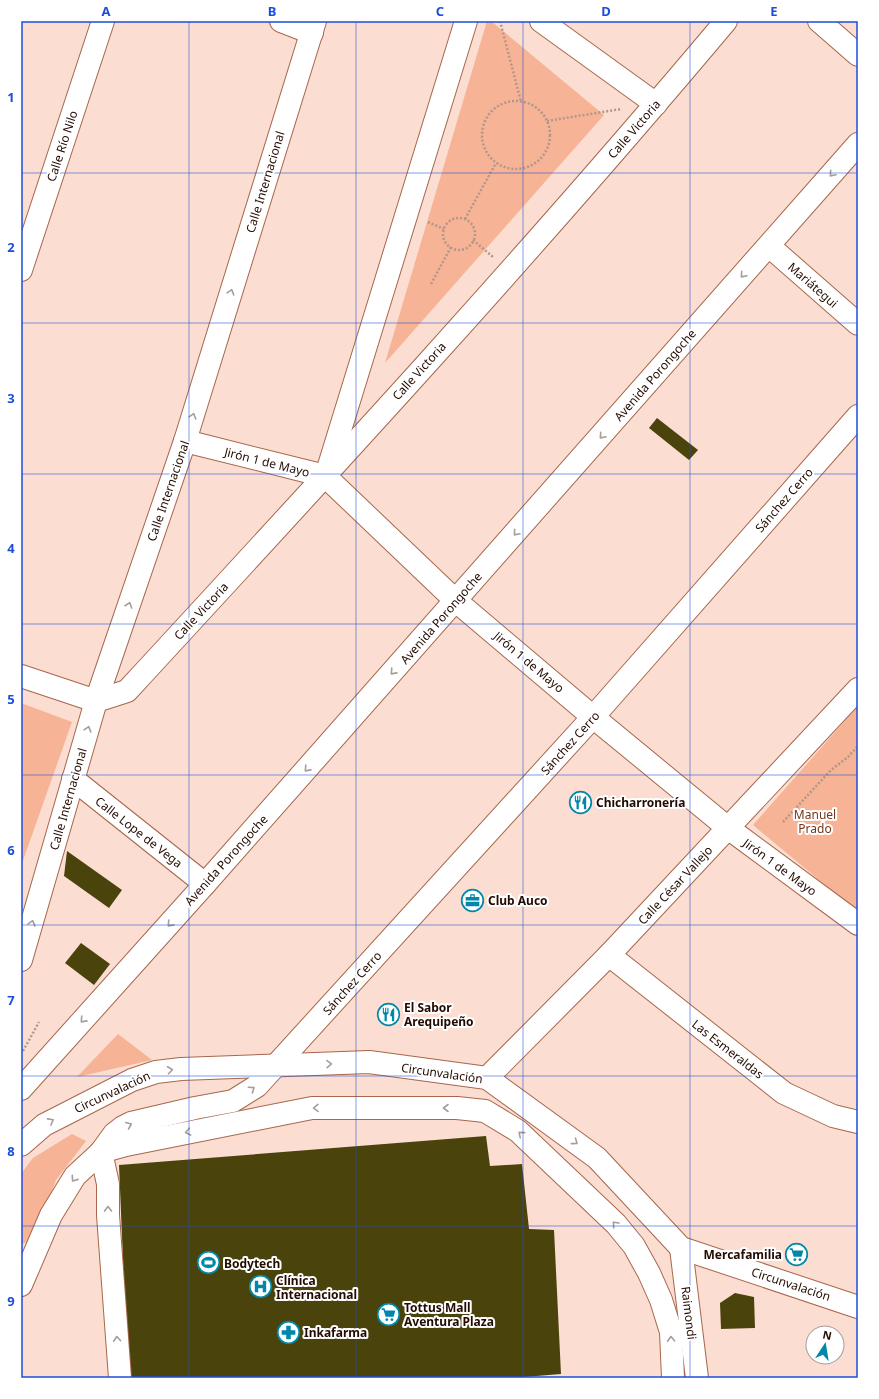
<svg xmlns="http://www.w3.org/2000/svg" width="879" height="1399" font-family="'Noto Sans',sans-serif">
<style>
.green{fill:#f6b396}
.building{fill:#4a440c}
.lines{fill:none;stroke-linecap:round;stroke-linejoin:round}
.minor-casing{stroke:#a7674c;stroke-width:24}
.major-casing{stroke:#a7674c;stroke-width:24}
.path{stroke:#b2968b;stroke-width:2.5;stroke-dasharray:2 2;stroke-linecap:butt}
.minor{stroke:#fff;stroke-width:22}
.major{stroke:#fff;stroke-width:22}
.oneway{stroke:#a79d9a}
.grid{fill:none;stroke:#1d4ed8;stroke-width:1;stroke-opacity:0.55}
.labels{text-anchor:middle;dominant-baseline:central;stroke-width:4;stroke-linejoin:round;paint-order:stroke}
.street-label{font-size:12px;fill:#230b02;stroke:#fff}
.poi-label{font-size:12px;font-weight:bold;fill:#230b02;stroke:#fff;text-anchor:start}
.park-label{font-size:12px;fill:#743619;stroke:#fff}
.neatline{fill:none;stroke:#1d4ed8;stroke-width:1.5}
.grid-label{font-size:13px;text-anchor:middle;font-weight:bold;fill:#1d4ed8}
</style>
<rect width="100%" height="100%" fill="#fbddd1"/>
<!-- green -->
<g class="green">
<path d="M487,21H491L604,115L385,363Z"/>
<path d="M21,703L72,722L21,866Z"/>
<path d="M858,706V910L849,905L753,825Z"/>
<path d="M118,1034L152,1060L77,1077Z"/>
<path d="M72,1134L86,1141L56,1180L34,1240L21,1244V1174L33,1158Z"/>
</g>
<!-- building -->
<g class="building">
<path d="M657,418L698,450L689,460L649,428Z"/>
<path d="M67,851L122,890L109,908L64,876Z"/>
<path d="M81,943L110,964L94,985L65,963Z"/>
<path d="M486,1136L490,1166L522,1164L529,1229L554,1230L561,1374L512,1378H128L119,1165Z"/>
<path d="M735,1293L754,1297L755,1328L721,1329L720,1303Z"/>
</g>
<g class="lines">
<defs>
<g id="minor">
<path d="M281,21L312,33"/>
<path d="M541,21L656,104"/>
<path d="M819,21L858,55"/>
<path d="M769,246L858,324"/>
<path d="M21,270L103,21"/>
<path d="M185,441L325,476L456,601L593,717L728,828L858,924"/>
<path d="M328,469L466,21"/>
<path d="M21,676L96,701L127,691C330,471 533,251 726,21"/>
<path d="M73,779L205,884"/>
<path d="M609,955L784,1093L833,1116L858,1122"/>
<path d="M21,960L96,701L185,441L315,21"/>
<path d="M487,1078L609,955L858,689"/>
<path d="M21,1145L44,1125L132,1080L156,1072L181,1069L369,1062L487,1078L597,1158L681,1248L858,1307"/>
<path d="M101,1152L126,1145L312,1108H457L485,1111L518,1131L616,1224L634,1246L649,1273L661,1300L671,1332L673,1378"/>
<path d="M101,1152L108,1184V1215L120,1378"/>
<path d="M681,1248L697,1378"/>
<path d="M21,1285L51,1215L75,1176L101,1152L114,1134L123,1127L131,1123L195,1108L233,1101L257,1086L593,717L858,416"/>
</g>
<path id="major" d="M21,1089L205,884L858,144"/>
</defs>
<!-- minor casing -->
<use href="#minor" class="minor-casing"/>
<!-- major casing -->
<use href="#major" class="major-casing"/>
<!-- path -->
<g class="path">
<path d="M500,21L521,102"/>
<circle cx="516" cy="135" r="34"/>
<path d="M547,121L621,109"/>
<circle cx="459" cy="234" r="16"/>
<path d="M465,219L496,163"/>
<path d="M428,222L444,229"/>
<path d="M473,240L493,257"/>
<path d="M431,284L451,247"/>
<path d="M783,822L831,770L848,757L858,746"/>
<path d="M23,1051L39,1022"/>
</g>
<!-- minor -->
<use href="#minor" class="minor"/>
<!-- major -->
<use href="#major" class="major"/>
</g>
<!-- one-way arrows -->
<defs><path id="oneway-chevron" d="M-2-3.5L2.5 0L-2 3.5" fill="none" stroke-width="1.6" stroke-linecap="round" stroke-linejoin="round"/></defs>
<g class="oneway">
<use href="#oneway-chevron" transform="translate(832 174) rotate(131)"/>
<use href="#oneway-chevron" transform="translate(743 275) rotate(131)"/>
<use href="#oneway-chevron" transform="translate(231 292) rotate(-73)"/>
<use href="#oneway-chevron" transform="translate(193 416) rotate(-73)"/>
<use href="#oneway-chevron" transform="translate(602 436) rotate(131)"/>
<use href="#oneway-chevron" transform="translate(516 533) rotate(131)"/>
<use href="#oneway-chevron" transform="translate(129 605) rotate(-71)"/>
<use href="#oneway-chevron" transform="translate(393 672) rotate(132)"/>
<use href="#oneway-chevron" transform="translate(88 729) rotate(-73)"/>
<use href="#oneway-chevron" transform="translate(307 769) rotate(132)"/>
<use href="#oneway-chevron" transform="translate(32 923) rotate(-74)"/>
<use href="#oneway-chevron" transform="translate(170 924) rotate(132)"/>
<use href="#oneway-chevron" transform="translate(83 1020) rotate(132)"/>
<use href="#oneway-chevron" transform="translate(329 1064) rotate(-2)"/>
<use href="#oneway-chevron" transform="translate(170 1070) rotate(-7)"/>
<use href="#oneway-chevron" transform="translate(252 1089) rotate(-34)"/>
<use href="#oneway-chevron" transform="translate(316 1108) rotate(178)"/>
<use href="#oneway-chevron" transform="translate(446 1108) rotate(180)"/>
<use href="#oneway-chevron" transform="translate(51 1121) rotate(-29)"/>
<use href="#oneway-chevron" transform="translate(129 1125) rotate(-23)"/>
<use href="#oneway-chevron" transform="translate(188 1132) rotate(169)"/>
<use href="#oneway-chevron" transform="translate(521 1134) rotate(-139)"/>
<use href="#oneway-chevron" transform="translate(575 1142) rotate(36)"/>
<use href="#oneway-chevron" transform="translate(74 1179) rotate(125)"/>
<use href="#oneway-chevron" transform="translate(108 1209) rotate(-91)"/>
<use href="#oneway-chevron" transform="translate(615 1224) rotate(-133)"/>
<use href="#oneway-chevron" transform="translate(117 1339) rotate(-94)"/>
<use href="#oneway-chevron" transform="translate(671 1339) rotate(-93)"/>
</g>
<!-- grid -->
<path class="grid" d="M189,21V1378M356,21V1378M523,21V1378M690,21V1378M21,173H858M21,323H858M21,474H858M21,624H858M21,775H858M21,925H858M21,1076H858M21,1226H858"/>
<!-- icons -->
<defs>
<symbol id="restaurant-ring" viewBox="-11 -11 22 22"><circle r="9.5" fill="#fff" stroke="#0287a9" stroke-width="1.5"/><path d="M-5-6h1v4h1v-4h1v4h1v-4h1v5L-1.5 .5V6h-2V.5L-5-1ZM5-6V6H3V1.5H1.5Q1.5-4 5-6Z" fill="#0287a9"/></symbol>
<symbol id="office-ring" viewBox="-11 -11 22 22"><circle r="9.5" fill="#fff" stroke="#0287a9" stroke-width="1.5"/><path d="M-6-3h4V-5.5h4V-3h4V5H-6ZM-1-4.5V-3h2v-1.5ZM-6 0V1H6V0Z" fill="#0287a9"/></symbol>
<symbol id="supermarket-ring" viewBox="-11 -11 22 22"><circle r="9.5" fill="#fff" stroke="#0287a9" stroke-width="1.5"/><path d="M-6-5.5h2.5l.6 2H6L4.5 2H-2.5L-4.4-4H-6ZM-1.5 3.2a1.3 1.3 0 1 0 .1 0ZM3 3.2a1.3 1.3 0 1 0 .1 0Z" fill="#0287a9"/></symbol>
<symbol id="stadium-ring" viewBox="-11 -11 22 22"><circle r="9.5" fill="#fff" stroke="#0287a9" stroke-width="1.5"/><path d="M0-5a6.5 5 0 1 0 0 10a6.5 5 0 1 0 0-10ZM-3.5-1.8h7v3.6h-7Z" fill="#0287a9"/></symbol>
<symbol id="hospital-ring" viewBox="-11 -11 22 22"><circle r="9.5" fill="#fff" stroke="#0287a9" stroke-width="1.5"/><path d="M-5-5h3v3.5h4V-5h3V5h-3V1.5h-4V5h-3Z" fill="#0287a9"/></symbol>
<symbol id="pharmacy-ring" viewBox="-11 -11 22 22"><circle r="9.5" fill="#fff" stroke="#0287a9" stroke-width="1.5"/><path d="M-2-6h4v4h4v4h-4v4h-4v-4h-4v-4h4Z" fill="#0287a9"/></symbol>
</defs>
<g fill-rule="evenodd">
<use href="#restaurant-ring" x="568" y="790" width="25" height="25"/>
<use href="#office-ring" x="460" y="888" width="25" height="25"/>
<use href="#restaurant-ring" x="376" y="1002" width="25" height="25"/>
<use href="#supermarket-ring" x="784" y="1242" width="25" height="25"/>
<use href="#stadium-ring" x="196" y="1250" width="25" height="25"/>
<use href="#hospital-ring" x="248" y="1274" width="25" height="25"/>
<use href="#supermarket-ring" x="376" y="1302" width="25" height="25"/>
<use href="#pharmacy-ring" x="276" y="1320" width="25" height="25"/>
</g>
<g class="labels">
<!-- street labels -->
<g class="street-label">
<text transform="translate(634 129) rotate(-49)">Calle Victoria</text>
<text transform="translate(62 146) rotate(-72)">Calle Río Nilo</text>
<text transform="translate(265 182) rotate(-73)">Calle Internacional</text>
<text transform="translate(813 285) rotate(41)">Mariátegui</text>
<text transform="translate(419 371) rotate(-48)">Calle Victoria</text>
<text transform="translate(655 375) rotate(-49)">Avenida Porongoche</text>
<text transform="translate(267 462) rotate(14)">Jirón 1 de Mayo</text>
<text transform="translate(168 491) rotate(-71)">Calle Internacional</text>
<text transform="translate(784 500) rotate(-49)">Sánchez Cerro</text>
<text transform="translate(201 611) rotate(-47)">Calle Victoria</text>
<text transform="translate(441 618) rotate(-49)">Avenida Porongoche</text>
<text transform="translate(529 662) rotate(40)">Jirón 1 de Mayo</text>
<text transform="translate(570 743) rotate(-48)">Sánchez Cerro</text>
<text transform="translate(68 799) rotate(-74)">Calle Internacional</text>
<text transform="translate(139 832) rotate(38)">Calle Lope de Vega</text>
<text transform="translate(226 860) rotate(-48)">Avenida Porongoche</text>
<text transform="translate(780 867) rotate(36)">Jirón 1 de Mayo</text>
<text transform="translate(675 885) rotate(-47)">Calle César Vallejo</text>
<text transform="translate(352 983) rotate(-48)">Sánchez Cerro</text>
<text transform="translate(728 1049) rotate(38)">Las Esmeraldas</text>
<text transform="translate(442 1073) rotate(8)">Circunvalación</text>
<text transform="translate(112 1092) rotate(-25)">Circunvalación</text>
<text transform="translate(791 1284) rotate(18)">Circunvalación</text>
<text transform="translate(689 1313) rotate(83)">Raimondi</text>
</g>
<!-- poi labels -->
<g class="poi-label">
<text x="596" y="802">Chicharronería</text>
<text x="488" y="900">Club Auco</text>
<text x="404" y="1007">El Sabor<tspan x="404" dy="14">Arequipeño</tspan></text>
<text x="782" y="1254" text-anchor="end">Mercafamilia</text>
<text x="224" y="1263">Bodytech</text>
<text x="276" y="1280">Clínica<tspan x="276" dy="14">Internacional</tspan></text>
<text x="404" y="1307">Tottus Mall<tspan x="404" dy="14">Aventura Plaza</tspan></text>
<text x="304" y="1332">Inkafarma</text>
</g>
<!-- park labels -->
<g class="park-label">
<text x="815" y="814">Manuel<tspan x="815" dy="14">Prado</tspan></text>
</g>
</g>
<!-- border -->
<rect width="879" height="1399" fill="none" stroke="#ffffff" stroke-width="44"/>
<!-- north arrow -->
<g transform="translate(825 1345) rotate(12)"><circle r="19" fill="#ffffff" stroke="#a79d9a"/>
<path d="M0-3L7 15L0 10L-7 15Z" fill="#0287a9"/>
<text y="-6" font-size="11" font-weight="bold" text-anchor="middle" fill="#230b02">N</text>
</g>
<rect x="22" y="22" width="835" height="1355" class="neatline"/>
<g class="grid-label">
<text x="106" y="16">A</text>
<text x="272" y="16">B</text>
<text x="440" y="16">C</text>
<text x="606" y="16">D</text>
<text x="774" y="16">E</text>
<text x="11" y="102">1</text>
<text x="11" y="252">2</text>
<text x="11" y="403">3</text>
<text x="11" y="553">4</text>
<text x="11" y="704">5</text>
<text x="11" y="855">6</text>
<text x="11" y="1005">7</text>
<text x="11" y="1156">8</text>
<text x="11" y="1306">9</text>
</g>
</svg>
